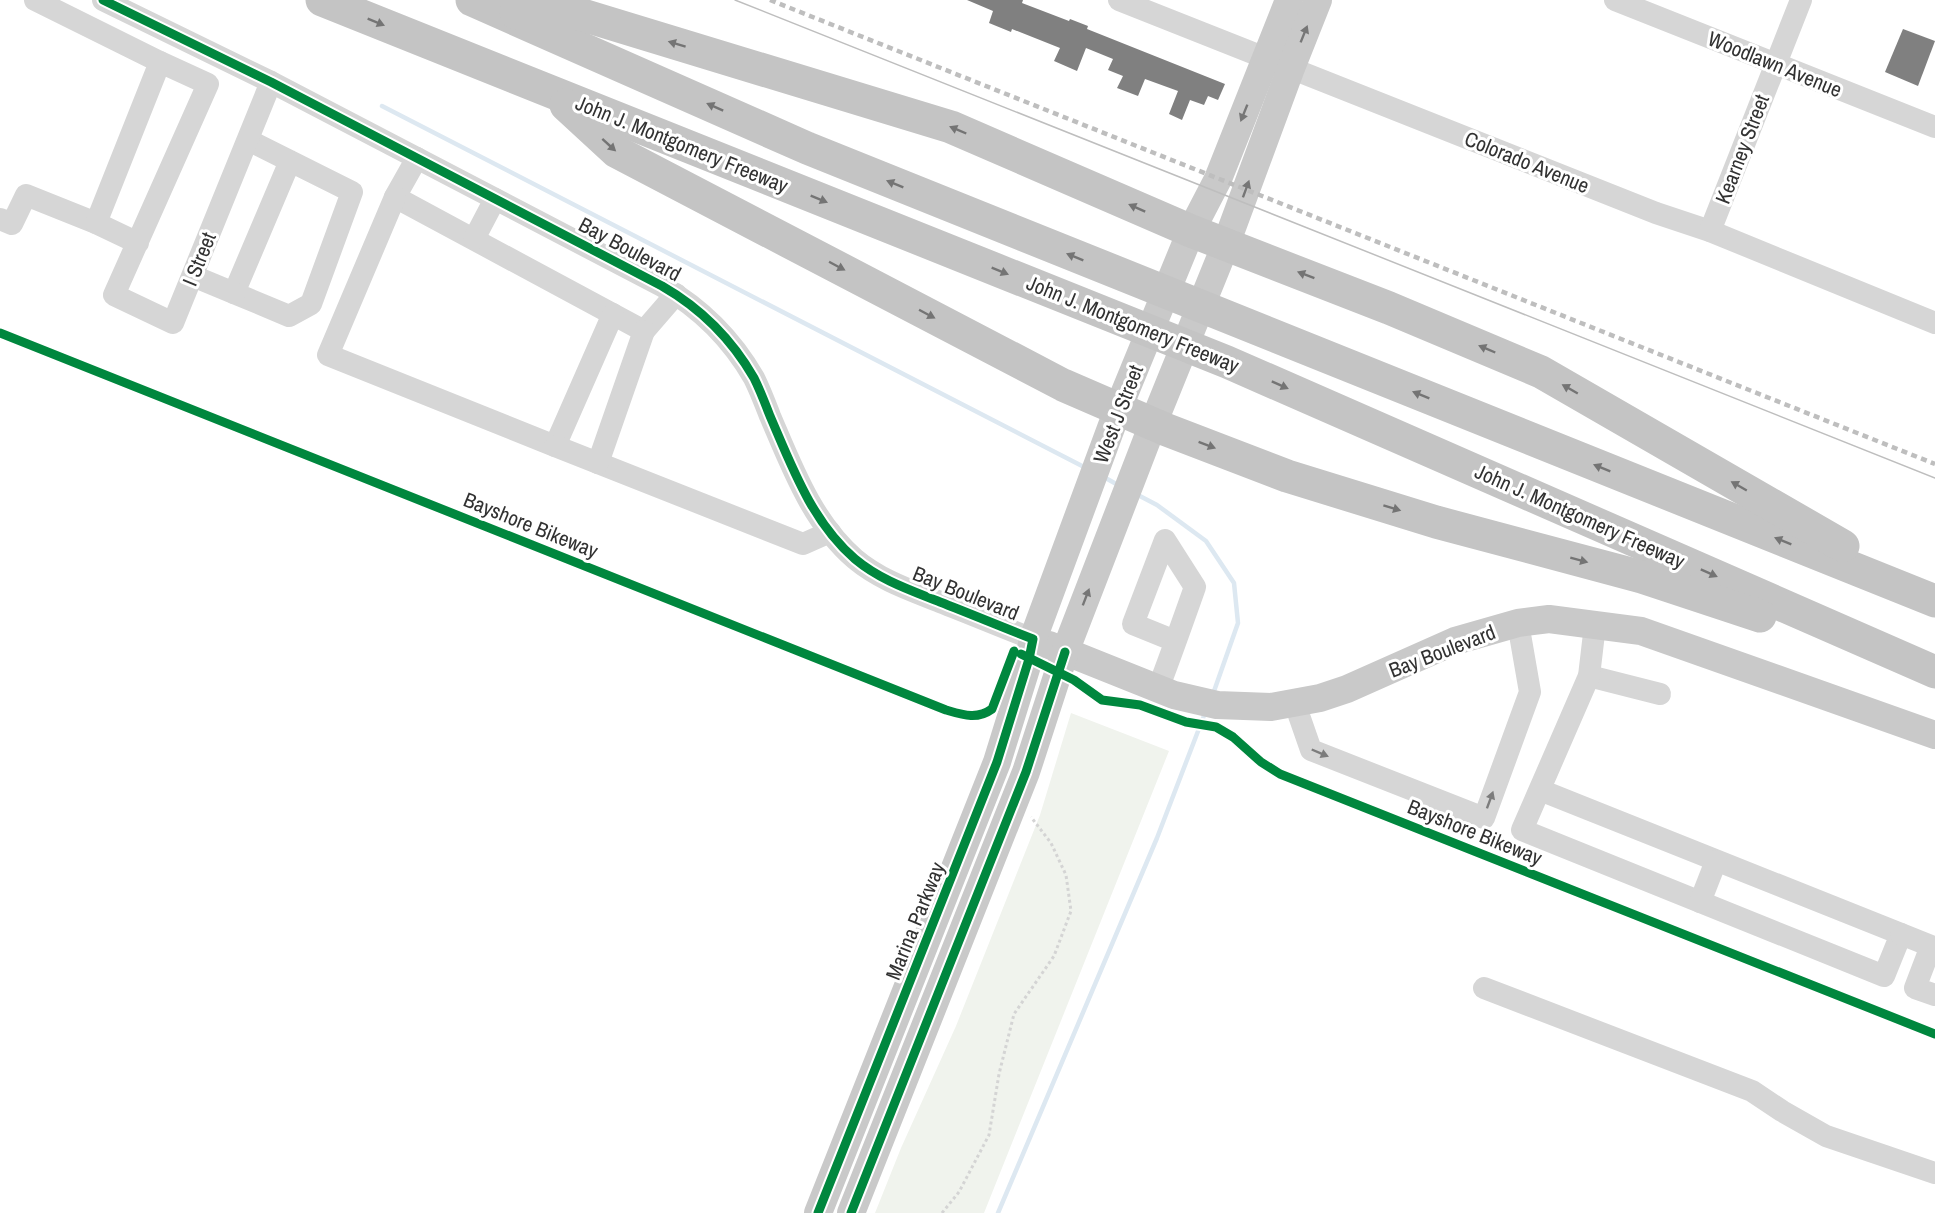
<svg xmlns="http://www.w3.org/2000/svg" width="1935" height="1213" font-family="'Archivo Narrow',sans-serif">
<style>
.green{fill:#f0f3ed}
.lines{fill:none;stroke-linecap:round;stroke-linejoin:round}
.stream{stroke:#dde8f1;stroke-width:4.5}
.building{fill:#808080}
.path{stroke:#d4d4d4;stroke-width:3;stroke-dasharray:3 3;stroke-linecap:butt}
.minor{stroke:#d6d6d6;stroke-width:22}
.major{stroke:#c9c9c9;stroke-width:28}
.highway{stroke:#c4c4c4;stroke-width:33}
.tram{stroke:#bebebe;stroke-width:1.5}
.rail{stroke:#bebebe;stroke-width:4.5;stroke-dasharray:6 4.5;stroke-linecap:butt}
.cycleway-casing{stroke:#fff;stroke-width:13}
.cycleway{stroke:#00873e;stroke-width:9}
.oneway{fill:#747474}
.oneway2{fill:#767676}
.oneway3{fill:#7c7c7c}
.labels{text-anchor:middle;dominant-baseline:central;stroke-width:6;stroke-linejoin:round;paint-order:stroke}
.street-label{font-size:21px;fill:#323232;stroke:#fff}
</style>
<rect width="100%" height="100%" fill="#fff"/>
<!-- green -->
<path class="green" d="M1071,713L1169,751L984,1213H875L901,1148L956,1026L1040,815Z"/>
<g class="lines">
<!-- stream -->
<g class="stream">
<path d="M382,106L1086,468"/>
<path d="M1102,476L1118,485"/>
<path d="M1136,494L1157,505L1206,541L1234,583L1238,623L1213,694"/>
<path d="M998,1213L1157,838L1205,713"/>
</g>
</g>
<!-- building -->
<g class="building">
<path d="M967,0H1023L1022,3L1069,21L1070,19L1088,26L1087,29L1225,84L1218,100L1208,96L1204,105L1190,100L1182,120L1169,114L1178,91L1145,79L1138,96L1117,88L1123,76L1108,70L1113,59L1086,48L1077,71L1054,61L1060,48L1012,29L1011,32L989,23L993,11Z"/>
<path d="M1903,29L1935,41L1918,86L1885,72Z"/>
</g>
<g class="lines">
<!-- path -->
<path class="path" d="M942,1213L959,1192L989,1135L999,1074L1014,1014L1054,956L1071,911L1066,875L1051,843L1031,817"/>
<!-- minor -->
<g class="minor">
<path d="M35,0L160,62"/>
<path d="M103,0L271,82L662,286C702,309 731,338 754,378C760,390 765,403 770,416C792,467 812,522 855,559C880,580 910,590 940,602C971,614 1002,627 1033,639"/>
<path d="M1119,0L1656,213L1710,231L1935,323"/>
<path d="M1615,0L1935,127"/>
<path d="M248,140L352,192L311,304L289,316L234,293L290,161"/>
<path d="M417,158L395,197L644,331L676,294"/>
<path d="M395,197L328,355L555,446L613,314"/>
<path d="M0,219L12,224L26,195L96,223"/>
<path d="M1710,231L1801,0"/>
<path d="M474,239L495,199"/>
<path d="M138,243L96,223L160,62L208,84L114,295L173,323L271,82"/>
<path d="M193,276L234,293"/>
<path d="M555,446L803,544L830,532"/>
<path d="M598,463L644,331"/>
<path d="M1589,676L1660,694"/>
<path d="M1158,689C1171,655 1183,621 1195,587L1165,540L1133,624L1175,641"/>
<path d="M1295,704L1311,750L1484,818L1530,692L1518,623"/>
<path d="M1540,790L1901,934L1884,976L1522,830L1589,676L1595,625"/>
<path d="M1700,902L1716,861"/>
<path d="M1901,934L1931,946L1915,988L1935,995"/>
<path d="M1484,988L1752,1091L1782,1111L1826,1136L1935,1173"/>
</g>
<!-- major -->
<g class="major">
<path d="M1049,645L1174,695L1217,705L1271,707L1320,698L1347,689L1455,641L1518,623L1549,619L1641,631L1935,735"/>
<path d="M818,1213L997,762L1029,659L1033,639L1118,409L1191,231L1218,179L1289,0"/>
<path d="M851,1213L1026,772L1065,652L1153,424L1226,244L1291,68L1318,0"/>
</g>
<!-- highway -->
<g class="highway">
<path d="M322,0L1227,362L1935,672"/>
<path d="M472,0L807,148L1935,601"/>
<path d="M516,13H576L951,127L1191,231L1389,308L1541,372L1843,546"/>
<path d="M566,105L617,152L1063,385L1167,430L1287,476L1436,522L1642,577L1760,616"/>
</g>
<!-- tram -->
<path class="tram" d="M735,0L1935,478"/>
<!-- rail -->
<path class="rail" d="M770,0L1935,464"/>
<defs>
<g id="cycleway">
<path d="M103,0L271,82L662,286C702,309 731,338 754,378C760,390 765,403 770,416C792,467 812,522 855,559C880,580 910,590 940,602C971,614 1002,627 1033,639L1029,659L997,762L818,1213"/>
<path d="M0,333L946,710C963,715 977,720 992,709L1014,651"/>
<path d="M1021,654L1074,680L1102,700L1140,705L1186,722L1216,727L1233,737L1261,762L1280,774L1935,1034"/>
<path d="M851,1213L1026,772L1065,652"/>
</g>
</defs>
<!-- cycleway casing -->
<use href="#cycleway" class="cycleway-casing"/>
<!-- cycleway -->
<use href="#cycleway" class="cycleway"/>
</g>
<!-- one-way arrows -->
<defs><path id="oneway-solid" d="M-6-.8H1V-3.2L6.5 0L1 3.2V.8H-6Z" transform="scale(1.5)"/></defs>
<g class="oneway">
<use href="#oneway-solid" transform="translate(376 22) rotate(22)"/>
<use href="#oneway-solid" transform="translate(677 44) rotate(-163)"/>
<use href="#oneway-solid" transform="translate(715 107) rotate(-156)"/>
<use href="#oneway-solid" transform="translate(958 130) rotate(-157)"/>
<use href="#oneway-solid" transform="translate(609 145) rotate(42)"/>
<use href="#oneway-solid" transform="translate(895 184) rotate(-158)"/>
<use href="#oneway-solid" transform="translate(819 199) rotate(22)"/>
<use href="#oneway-solid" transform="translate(1137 208) rotate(-156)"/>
<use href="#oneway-solid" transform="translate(1075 257) rotate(-158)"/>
<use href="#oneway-solid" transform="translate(837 266) rotate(28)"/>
<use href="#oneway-solid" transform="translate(1000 271) rotate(22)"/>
<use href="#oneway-solid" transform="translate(1306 275) rotate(-159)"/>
<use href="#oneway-solid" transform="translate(927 314) rotate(28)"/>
<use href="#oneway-solid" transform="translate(1487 349) rotate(-157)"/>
<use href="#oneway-solid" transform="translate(1280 385) rotate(24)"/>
<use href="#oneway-solid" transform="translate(1570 389) rotate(-150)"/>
<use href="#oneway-solid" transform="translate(1421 395) rotate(-158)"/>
<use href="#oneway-solid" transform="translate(1207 445) rotate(21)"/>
<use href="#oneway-solid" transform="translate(1602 468) rotate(-158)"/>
<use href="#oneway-solid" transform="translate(1739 486) rotate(-150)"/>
<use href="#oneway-solid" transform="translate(1392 508) rotate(17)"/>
<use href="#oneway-solid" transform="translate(1783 541) rotate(-158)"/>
<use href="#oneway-solid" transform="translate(1579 560) rotate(15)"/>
<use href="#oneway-solid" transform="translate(1709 573) rotate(24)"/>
</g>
<g class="oneway2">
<use href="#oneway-solid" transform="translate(1304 34) rotate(-68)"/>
<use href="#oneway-solid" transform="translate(1244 113) rotate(112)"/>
<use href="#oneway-solid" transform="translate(1246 189) rotate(-70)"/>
<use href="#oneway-solid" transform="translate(1086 597) rotate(-69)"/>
</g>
<g class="oneway3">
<use href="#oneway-solid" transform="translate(1320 753) rotate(23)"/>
<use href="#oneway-solid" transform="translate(1490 800) rotate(-70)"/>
</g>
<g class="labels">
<!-- street labels -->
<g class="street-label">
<text transform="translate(1775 64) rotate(22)">Woodlawn Avenue</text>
<text transform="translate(682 144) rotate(22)">John J. Montgomery Freeway</text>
<text transform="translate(1742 149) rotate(-69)">Kearney Street</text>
<text transform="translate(1527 162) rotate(22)">Colorado Avenue</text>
<text transform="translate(630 249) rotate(28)">Bay Boulevard</text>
<text transform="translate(199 259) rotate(-68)">I Street</text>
<text transform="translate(1133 324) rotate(22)">John J. Montgomery Freeway</text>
<text transform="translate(1118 414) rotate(-69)">West J Street</text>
<text transform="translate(1580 516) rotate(24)">John J. Montgomery Freeway</text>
<text transform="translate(531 525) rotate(22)">Bayshore Bikeway</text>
<text transform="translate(966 593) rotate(22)">Bay Boulevard</text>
<text transform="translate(1442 651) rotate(-21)">Bay Boulevard</text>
<text transform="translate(1475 832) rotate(22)">Bayshore Bikeway</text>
<text transform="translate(915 921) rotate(-68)">Marina Parkway</text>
</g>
</g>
</svg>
